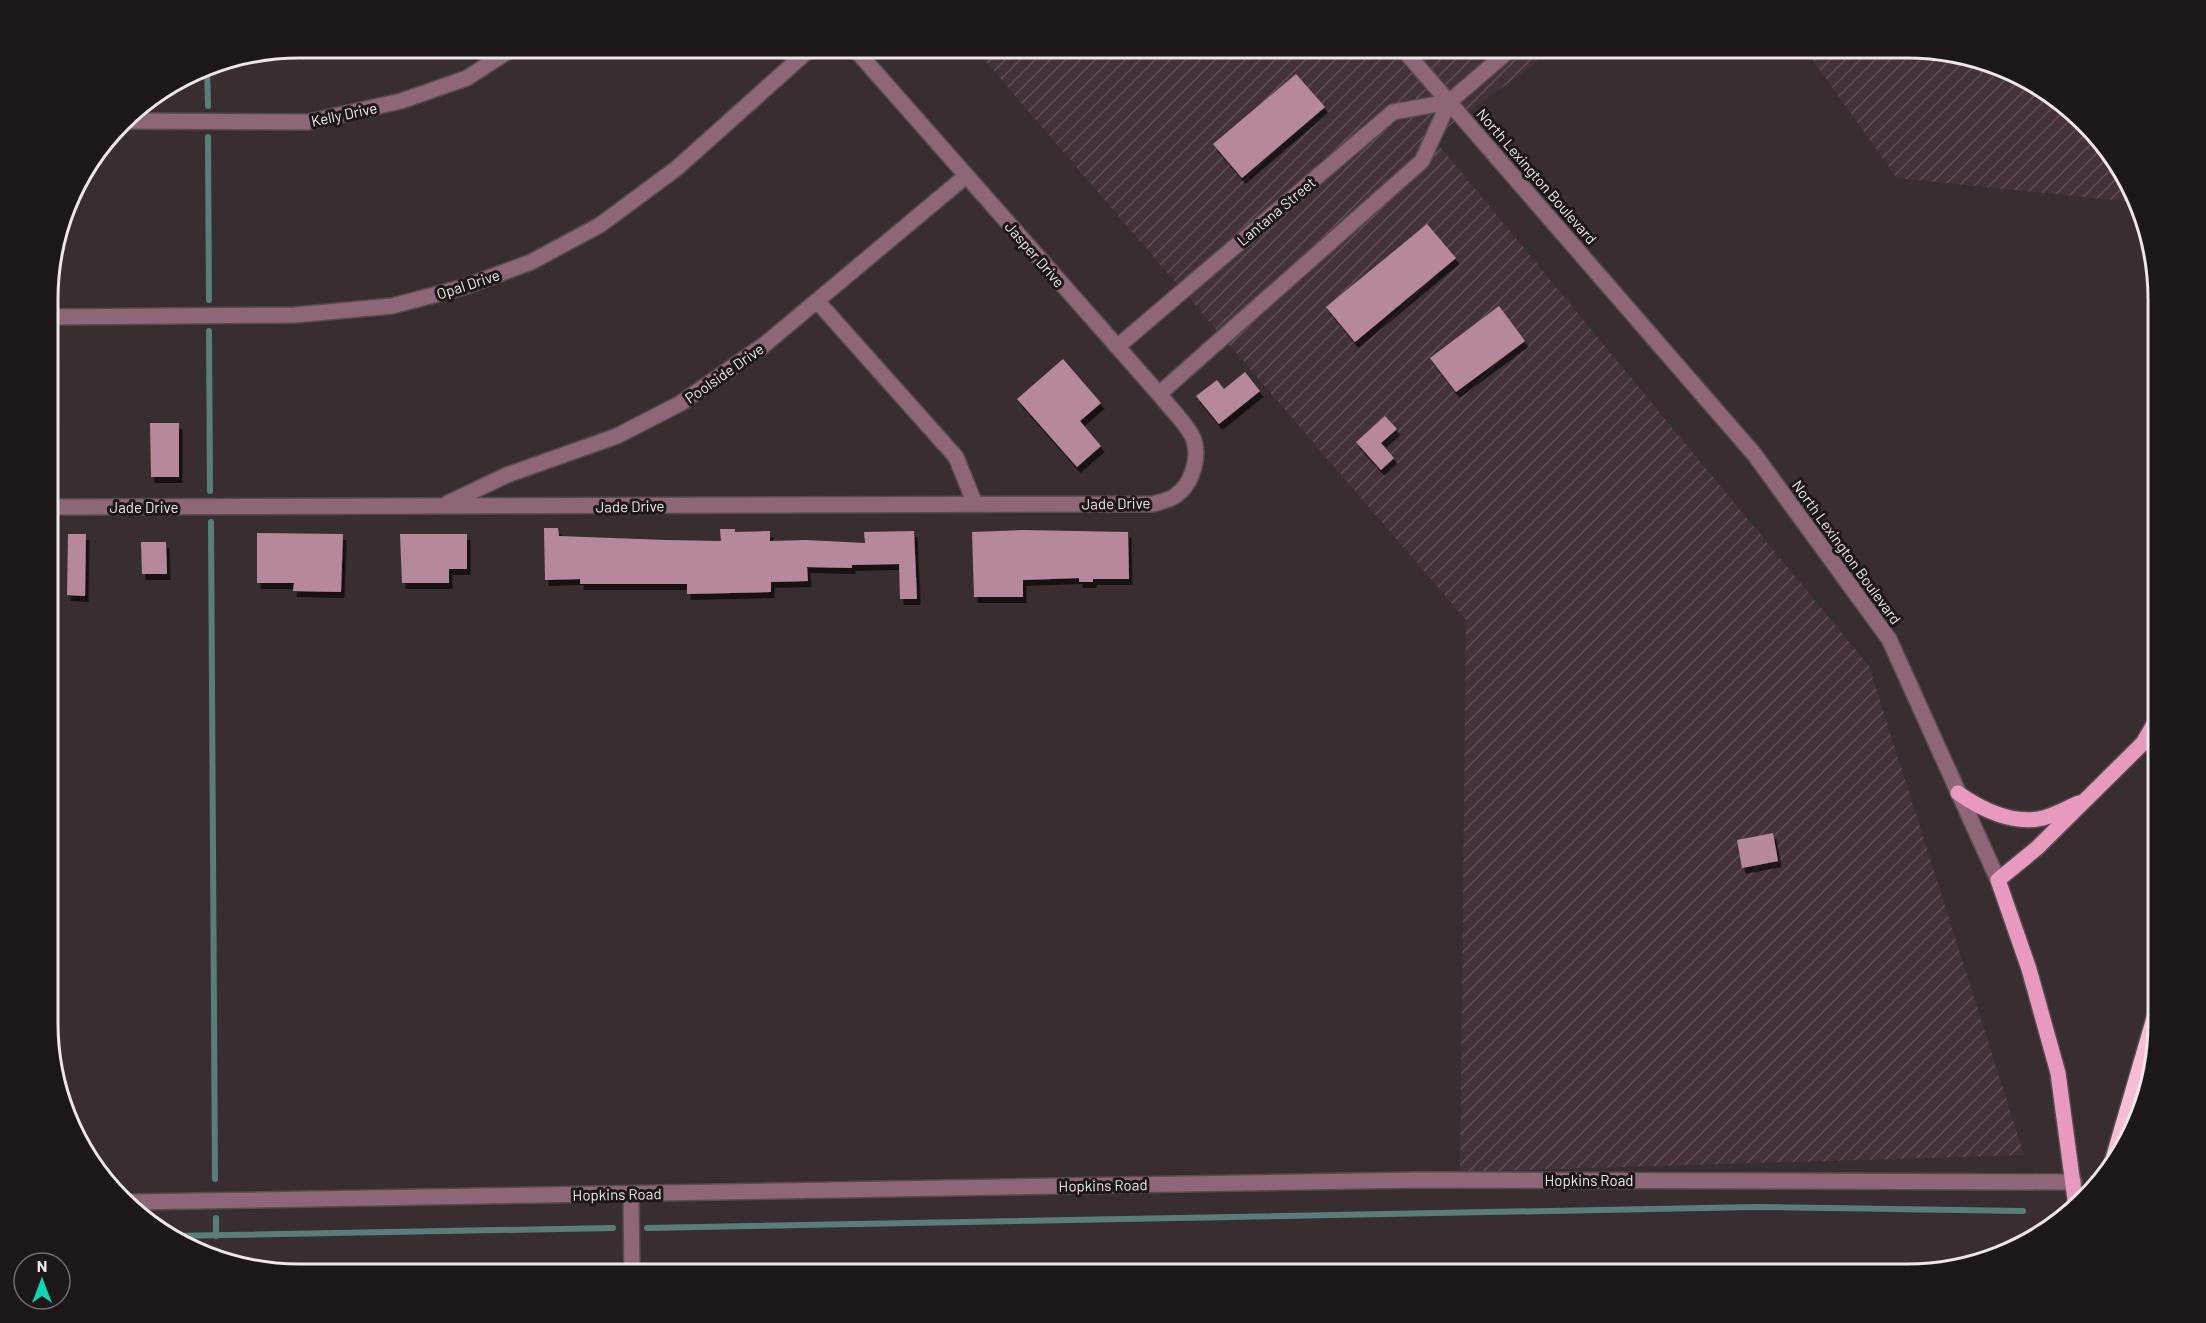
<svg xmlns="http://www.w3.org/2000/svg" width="2206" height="1323" font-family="Barlow,sans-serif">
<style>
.industrial{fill:url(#industrial-furrows)}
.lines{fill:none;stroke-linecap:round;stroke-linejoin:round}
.stream{stroke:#5a7e77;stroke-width:6}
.building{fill:#b6889c;filter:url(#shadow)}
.minor-casing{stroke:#554b4e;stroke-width:18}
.major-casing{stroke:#554b4e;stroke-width:18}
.highway-casing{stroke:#554b4e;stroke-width:21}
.minor{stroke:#8d6677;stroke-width:15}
.major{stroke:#e89abe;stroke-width:15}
.highway{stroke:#f6bdd5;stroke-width:18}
.labels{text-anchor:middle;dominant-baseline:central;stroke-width:6;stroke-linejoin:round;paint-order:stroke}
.street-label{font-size:15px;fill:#eee6e9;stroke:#1c1719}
.rim{fill:none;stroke:#eee6e9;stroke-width:3}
</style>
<defs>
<pattern id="industrial-furrows" width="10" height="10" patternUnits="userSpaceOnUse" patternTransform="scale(1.5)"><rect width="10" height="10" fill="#44323a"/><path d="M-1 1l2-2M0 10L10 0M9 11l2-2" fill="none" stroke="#5f5056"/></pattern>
<filter id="shadow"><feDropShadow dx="3.5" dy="6" stdDeviation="0" flood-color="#0009"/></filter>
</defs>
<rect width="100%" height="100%" fill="#382d31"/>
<!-- industrial -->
<g class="industrial">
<path d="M974,48H1556L1433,138L1869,666L2024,1155L1460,1172L1466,620Z"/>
<path d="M1804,48H1907L1972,57L2032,82L2085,122L2124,174L2133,202L1897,178Z"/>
</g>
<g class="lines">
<!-- stream -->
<g class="stream">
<path d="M207,66L208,106"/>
<path d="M208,137L209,300"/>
<path d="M209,331L210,491"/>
<path d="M211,522L215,1179"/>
<path d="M216,1218V1236"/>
<path d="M647,1228L1755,1207L2023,1211"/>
<path d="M169,1236L613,1228"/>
</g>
</g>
<!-- building -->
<g class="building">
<path d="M1296,74L1325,107L1242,178L1213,144Z"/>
<path d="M1427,224L1456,258L1355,342L1326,307Z"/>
<path d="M1499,306L1525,341L1456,392L1430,358Z"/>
<path d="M1063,359L1101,403L1080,421L1101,446L1077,467L1017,399Z"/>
<path d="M1245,372L1260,391L1219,424L1196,396L1217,380L1224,389Z"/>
<path d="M1385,416L1397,429L1381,443L1394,458L1381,470L1356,442Z"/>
<path d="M150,423H179V477H151Z"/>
<path d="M544,528H558L559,536L666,540L721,541L720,529H735V532L770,531V541L806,540L865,543L864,532L914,531L917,599H900L899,564L852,565V568L807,567L808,581L771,582V592L687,594V584H580V579L545,580Z"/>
<path d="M1022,530L1128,532L1129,579H1093V582H1079V578L1023,580V597H974L972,532Z"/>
<path d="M257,533L343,534L341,592L293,591L294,583H257Z"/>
<path d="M68,534H86L85,596L67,595Z"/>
<path d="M400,534H467V569H449V583H402Z"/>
<path d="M141,542H166L167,574H142Z"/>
<path d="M1773,833L1778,861L1742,868L1737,840Z"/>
</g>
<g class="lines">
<defs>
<g id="minor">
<path d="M1402,48L1754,454L1889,639L1998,880"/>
<path d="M125,121L308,122L401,101L467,78L513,48"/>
<path d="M817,301L956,457L975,504"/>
<path d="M50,317L295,315L392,306L464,287L531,262L600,225L677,168L811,48"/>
<path d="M1117,347L1393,112L1449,102"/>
<path d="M1159,394L1422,161L1449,102L1512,48"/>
<path d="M448,503L507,475L617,436L681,403L764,345L966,176"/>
<path d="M50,507L1153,504C1160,502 1169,500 1175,496C1193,484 1202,453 1191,434C1183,420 1169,407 1159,394L854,48"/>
<path d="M631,1194L632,1275"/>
<path d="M132,1202L1417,1180L2074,1182"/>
</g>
<g id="major">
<path d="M1958,793C1982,810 2014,825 2043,818C2055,815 2067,808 2079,803"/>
<path d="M2076,1207L2058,1073L2029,969L1998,880L2037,848L2143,743L2157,719"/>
</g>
<path id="highway" d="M2113,1164L2157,1013"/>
</defs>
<!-- minor casing -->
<use href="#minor" class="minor-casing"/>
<!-- major casing -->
<use href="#major" class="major-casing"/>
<!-- highway casing -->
<use href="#highway" class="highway-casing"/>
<!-- minor -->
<use href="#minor" class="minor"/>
<!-- major -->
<use href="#major" class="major"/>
<!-- highway -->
<use href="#highway" class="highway"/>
</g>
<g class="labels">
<!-- street labels -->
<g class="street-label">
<text transform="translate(344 114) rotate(-12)">Kelly Drive</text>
<text transform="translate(1537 176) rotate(49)">North Lexington Boulevard</text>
<text transform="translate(1276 211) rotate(-40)">Lantana Street</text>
<text transform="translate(1035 254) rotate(49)">Jasper Drive</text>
<text transform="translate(468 284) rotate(-18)">Opal Drive</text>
<text transform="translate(724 373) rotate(-35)">Poolside Drive</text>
<text transform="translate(1116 503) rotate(-1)">Jade Drive</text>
<text transform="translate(630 506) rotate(-1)">Jade Drive</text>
<text x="144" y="507">Jade Drive</text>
<text transform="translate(1847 552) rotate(54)">North Lexington Boulevard</text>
<text x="1589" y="1180">Hopkins Road</text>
<text transform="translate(1103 1185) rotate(-1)">Hopkins Road</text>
<text transform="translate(617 1194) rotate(-1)">Hopkins Road</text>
</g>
</g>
<!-- crop -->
<path d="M0 0H2206V1323H0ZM299 58H1907A241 241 0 0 1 2148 299V1023A241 241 0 0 1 1907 1264H299A241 241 0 0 1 58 1023V299A241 241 0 0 1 299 58Z" fill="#1c1719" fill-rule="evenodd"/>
<path class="rim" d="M299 58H1907A241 241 0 0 1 2148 299V1023A241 241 0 0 1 1907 1264H299A241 241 0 0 1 58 1023V299A241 241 0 0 1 299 58Z"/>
<!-- north arrow -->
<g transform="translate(42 1281)"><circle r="28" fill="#1c1719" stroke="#706a6c" stroke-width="1.5"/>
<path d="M0-4.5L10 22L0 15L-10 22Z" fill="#10d5b4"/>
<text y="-9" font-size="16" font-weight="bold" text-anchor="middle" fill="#eee6e9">N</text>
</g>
</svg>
